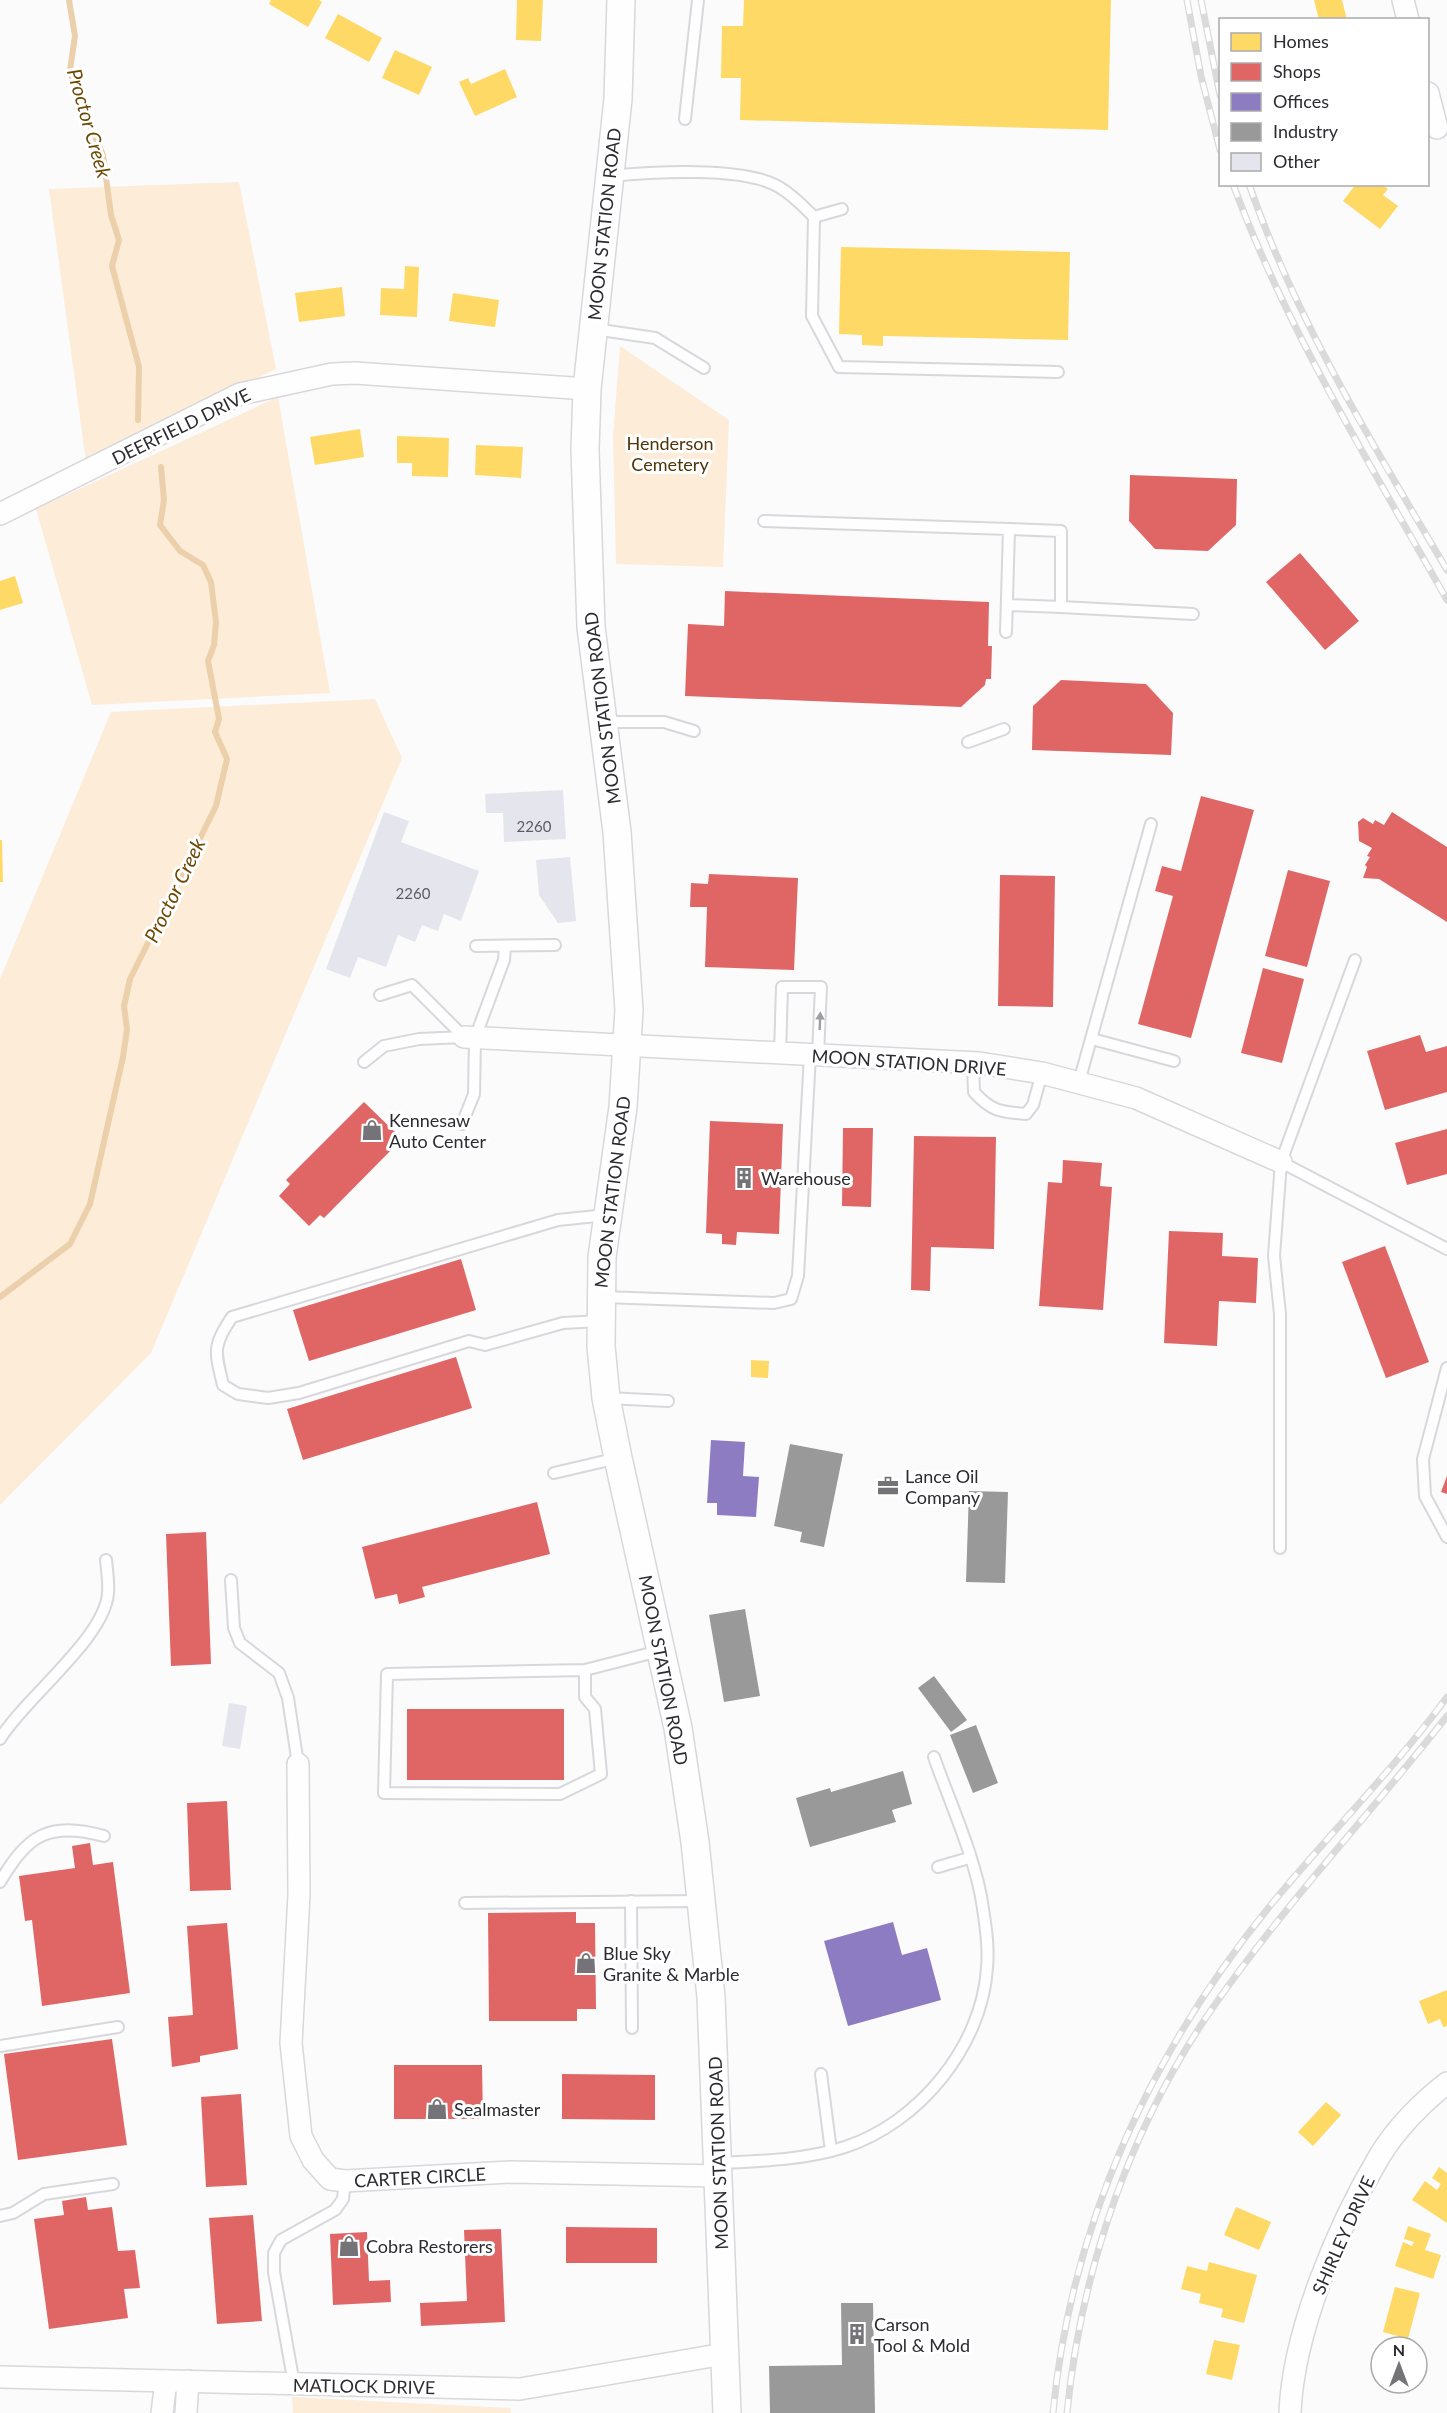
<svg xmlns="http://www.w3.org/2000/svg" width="1447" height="2413" font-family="Lato,sans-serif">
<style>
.green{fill:#fcecd8}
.homes{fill:#ffd966}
.shops{fill:#e06666}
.offices{fill:#8e7cc3}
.industry{fill:#999}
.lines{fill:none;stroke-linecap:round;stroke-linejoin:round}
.stream{stroke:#ebd0ab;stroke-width:6}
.building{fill:#e5e5ed}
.service-casing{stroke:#d8d8dc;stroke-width:14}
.minor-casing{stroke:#d8d8dc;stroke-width:24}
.tertiary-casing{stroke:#d8d8dc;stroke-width:30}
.service{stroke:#fefeff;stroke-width:10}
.minor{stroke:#fefeff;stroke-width:21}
.tertiary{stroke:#fefeff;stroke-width:27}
.rail-casing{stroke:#dadada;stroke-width:7}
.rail{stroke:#fff;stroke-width:4.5;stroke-dasharray:14;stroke-linecap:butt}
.oneway{fill:#9f9fa2}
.labels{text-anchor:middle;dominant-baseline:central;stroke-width:6;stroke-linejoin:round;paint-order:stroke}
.number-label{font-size:15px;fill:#5c5c62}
.street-label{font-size:18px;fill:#2b2b31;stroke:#fff}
.park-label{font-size:18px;fill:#4e3408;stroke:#fff}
.poi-label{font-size:18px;fill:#2b2b31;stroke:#fff;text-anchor:start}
.water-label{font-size:20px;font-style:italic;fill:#6d4803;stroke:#fff}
</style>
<rect width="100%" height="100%" fill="#fbfbfc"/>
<!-- green -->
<g class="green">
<path d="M239,182L276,369L86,462L49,189Z"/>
<path d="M620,346L729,420L723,567L616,564L613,437Z"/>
<path d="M278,397L330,693L92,705L36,509Z"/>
<path d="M375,699L402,758L151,1353L0,1505V979L111,712Z"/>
<path d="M292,2397L510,2408L511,2413H293Z"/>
</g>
<!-- homes -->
<g class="homes">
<path d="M271,0H319L322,2L308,27L269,4Z"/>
<path d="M517,0H543L541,41L516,40Z"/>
<path d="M744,0H1111L1108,130L740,120L741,78H721L722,26H743Z"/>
<path d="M1314,0H1342L1347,20H1319Z"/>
<path d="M338,14L382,38L369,62L325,38Z"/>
<path d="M395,50L432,67L419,95L382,78Z"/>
<path d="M505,69L517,97L475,116L459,82L468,78L471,84Z"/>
<path d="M1356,184H1381L1388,189L1383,195L1398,206L1380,229L1343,201Z"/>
<path d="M841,247L1070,252L1068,340L883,336V346L862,345V335L839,334Z"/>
<path d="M405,266L419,267L417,317L380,315L381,288L404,289Z"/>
<path d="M342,287L345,316L299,322L295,293Z"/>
<path d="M453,293L499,300L495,327L449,321Z"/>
<path d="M360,429L364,457L315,465L310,437Z"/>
<path d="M397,436L449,438L448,477L412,476V463H397Z"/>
<path d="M476,445L523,447L521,478L475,475Z"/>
<path d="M15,576L23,603L0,610V581Z"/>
<path d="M0,840H2L3,882H0Z"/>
<path d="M751,1360L769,1361L768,1378L751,1377Z"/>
<path d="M1447,1990V2026L1443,2027L1440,2019L1428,2024L1419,2001Z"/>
<path d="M1326,2102L1341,2115L1313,2146L1298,2132Z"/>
<path d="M1439,2167L1447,2173V2223L1412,2200L1425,2181L1437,2190L1441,2184L1432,2178Z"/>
<path d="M1236,2207L1271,2222L1259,2250L1224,2235Z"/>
<path d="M1408,2226L1431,2234L1425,2250L1441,2255L1433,2279L1395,2266L1403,2242L1412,2246L1414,2242L1404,2239Z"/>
<path d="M1209,2262L1257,2275L1244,2323L1221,2317L1223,2309L1199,2303L1201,2294L1181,2289L1187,2266L1207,2271Z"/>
<path d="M1395,2287L1420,2293L1408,2339L1383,2332Z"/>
<path d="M1214,2340L1240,2345L1232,2380L1206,2374Z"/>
<path d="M1379,2357H1381V2383H1377Z"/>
</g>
<!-- shops -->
<g class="shops">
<path d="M1130,475L1237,479L1236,525L1208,551L1155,549L1129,521Z"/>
<path d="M1300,553L1359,621L1325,650L1266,582Z"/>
<path d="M725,591L989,602L988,646H992L991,679H986L985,685L961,707L685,696L688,624L724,626Z"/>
<path d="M1061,680L1146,684L1173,713L1171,755L1032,750L1033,706Z"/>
<path d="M1201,796L1254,810L1191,1038L1138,1024L1173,896L1155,891L1162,866L1181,871Z"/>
<path d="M1392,812L1447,847V922L1379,879L1363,878L1367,867L1365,865L1370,857L1367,856L1372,848L1359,841L1358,822L1363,818L1373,824L1375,820L1384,825Z"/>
<path d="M1288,870L1330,881L1307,967L1265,956Z"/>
<path d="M709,874L798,878L794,970L705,967L707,907H690L691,883L708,884Z"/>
<path d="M1000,875L1055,876L1053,1007L998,1006Z"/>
<path d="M1263,968L1304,979L1282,1063L1241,1053Z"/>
<path d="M1420,1035L1426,1052L1447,1046V1092L1385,1110L1367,1051Z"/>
<path d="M364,1102L402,1139L324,1218L320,1215L309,1226L279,1196L290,1184L286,1180Z"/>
<path d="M710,1121L783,1124L779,1234L737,1232L736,1245L722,1244V1234L706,1233Z"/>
<path d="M843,1128H873L871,1207L842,1206Z"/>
<path d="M1447,1129V1174L1407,1185L1395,1143Z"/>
<path d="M914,1136L996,1137L994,1249L931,1247L930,1291L911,1290Z"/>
<path d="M1063,1160L1102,1163L1100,1186L1112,1187L1103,1310L1039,1306L1048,1182L1062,1183Z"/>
<path d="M1169,1231L1223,1233L1222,1256L1258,1258L1256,1303L1219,1301L1217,1346L1164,1343Z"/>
<path d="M1385,1246L1429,1362L1386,1378L1342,1262Z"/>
<path d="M461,1259L476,1310L309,1361L293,1310Z"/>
<path d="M456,1357L472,1408L303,1460L287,1409Z"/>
<path d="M1447,1476V1494L1441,1492Z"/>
<path d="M537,1502L550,1554L422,1587L425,1597L399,1604L397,1594L375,1599L362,1547Z"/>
<path d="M206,1532L211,1664L171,1666L166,1534Z"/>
<rect x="407" y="1709" width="157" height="71"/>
<path d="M227,1801L231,1890L190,1891L187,1803Z"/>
<path d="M90,1843L93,1865L113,1862L130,1993L42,2006L32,1920L25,1921L19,1876L75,1868L72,1846Z"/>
<path d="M576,1912V1923H595L596,2009H577V2021H489L488,1913Z"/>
<path d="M227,1923L238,2049L200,2056V2062L172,2067L168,2017L193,2015L187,1926Z"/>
<path d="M112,2039L127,2145L18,2160L4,2054Z"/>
<path d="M394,2065H482L483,2119H394Z"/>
<path d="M562,2074L655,2075V2120L562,2119Z"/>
<path d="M241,2094L247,2185L206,2187L201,2097Z"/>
<path d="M86,2197L88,2210L112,2207L118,2251L135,2250L140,2288L124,2289L128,2318L49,2329L34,2219L64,2215L62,2201Z"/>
<path d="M253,2215L262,2321L217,2324L209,2218Z"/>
<path d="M566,2227L657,2228V2263H566Z"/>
<path d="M501,2229L505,2322L421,2326L420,2303L467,2301L464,2230Z"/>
<path d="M367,2232L369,2281L390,2280L391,2302L333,2305L330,2234Z"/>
</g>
<!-- offices -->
<g class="offices">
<path d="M711,1440L745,1442L743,1476L759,1477L756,1517L717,1515V1503H707Z"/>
<path d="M893,1922L902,1955L927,1948L941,2000L848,2026L824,1941Z"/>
</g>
<!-- industry -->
<g class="industry">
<path d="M790,1444L843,1454L824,1547L800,1542L802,1532L774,1526Z"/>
<path d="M969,1491L1008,1492L1005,1583L966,1582Z"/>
<path d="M745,1609L760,1696L724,1702L709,1615Z"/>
<path d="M934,1676L967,1720L951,1732L918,1688Z"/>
<path d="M976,1725L998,1783L973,1793L950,1735Z"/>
<path d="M903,1771L912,1804L892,1810L896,1822L810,1847L796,1798L830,1788L831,1792Z"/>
<path d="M841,2303H873L875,2413H770L769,2366L842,2365Z"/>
</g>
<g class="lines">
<!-- stream -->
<g class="stream">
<path d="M69,0L75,36L70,70L75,90L103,155L111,215L119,240L112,266L139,367L138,420"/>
<path d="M0,1297L70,1244L90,1204L123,1057L127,1029L124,1006L130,979L216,806L227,759L215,732L219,719L208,661L214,645L216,622L211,582L203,565L180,551L160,525L164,500L161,467"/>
</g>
</g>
<!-- building -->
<g class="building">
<path d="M563,790L566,839L504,842L503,813H486L485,794Z"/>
<path d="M384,812L409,821L401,842L479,871L461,921L444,914L438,931L422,925L415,942L398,935L386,967L358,957L350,978L326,969Z"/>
<path d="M570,857L576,921L558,923L539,895L536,860Z"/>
<path d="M229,1703L247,1706L240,1749L222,1746Z"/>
</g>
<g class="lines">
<defs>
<g id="service">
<path d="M685,119L698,0"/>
<path d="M610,176C651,172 744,166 779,187C793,195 803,206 814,217L812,316L839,367L1058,372"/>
<path d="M814,217L842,209"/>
<path d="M594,329L655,338L704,368"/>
<path d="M764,521L1009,529L1006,632"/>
<path d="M1007,605L1061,607V531L1009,529"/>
<path d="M1061,607L1193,614"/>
<path d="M603,722H664L694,731"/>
<path d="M968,742L1004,729"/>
<path d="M476,946L555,945"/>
<path d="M380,995L412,985L464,1037"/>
<path d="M1092,1039L1174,1061"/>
<path d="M780,1054L782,987H821L818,1055"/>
<path d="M364,1062L384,1046L419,1039L464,1037"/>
<path d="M973,1063L974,1092C991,1111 1000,1112 1026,1114L1033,1105L1042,1073"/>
<path d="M1079,1082L1151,824"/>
<path d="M462,1124L474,1094L475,1038L504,960L505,946"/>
<path d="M1281,1162L1447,1249"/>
<path d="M603,1297L774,1303L791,1299L798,1276L810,1055"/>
<path d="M600,1321L563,1323L485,1345L469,1341L299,1393L268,1398L238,1394L223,1385C215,1352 212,1346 232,1317L558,1220L606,1215"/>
<path d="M1447,1368L1423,1459L1425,1496L1447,1537"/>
<path d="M607,1398L668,1401"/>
<path d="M554,1473L618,1458"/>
<path d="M1280,1548V1314L1274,1256L1281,1162L1355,960"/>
<path d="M231,1580L234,1628L240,1643L279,1673L288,1698L298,1764"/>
<path d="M585,1670V1697L595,1709L601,1774L560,1794L384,1793L387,1674L585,1670L659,1651"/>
<path d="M0,1739C24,1699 105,1638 108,1593C109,1582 107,1571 106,1560"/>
<path d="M938,1867L969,1858"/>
<path d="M0,1882C28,1835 48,1821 104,1836"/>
<path d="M631,1901L632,2028"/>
<path d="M465,1903L701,1901"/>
<path d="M0,2046L118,2027"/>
<path d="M821,2074L831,2151"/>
<path d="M719,2163C762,2161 804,2160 845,2147C919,2123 982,2046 987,1968C989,1948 986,1928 983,1909C977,1861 950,1803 934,1757"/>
<path d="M0,2216L13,2213L44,2194L113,2184"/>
<path d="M294,2384L274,2272V2253L281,2240L335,2210L343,2199L345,2181"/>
</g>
<g id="minor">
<path d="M1403,0L1408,20"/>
<path d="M1428,93L1437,128"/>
<path d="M0,514L240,394L332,374L355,373L587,389"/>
<path d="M464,1037L979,1063L1042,1073L1136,1098L1281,1162"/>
<path d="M298,1764L299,1895L291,2043L301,2136L313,2160L330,2179L345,2181L511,2172L720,2176"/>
<path d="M0,2377L520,2389L724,2354"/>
<path d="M162,2413L166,2381"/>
<path d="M186,2413L188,2381"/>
<path d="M1290,2413C1293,2332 1338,2226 1379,2157C1395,2130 1422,2102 1447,2083"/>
</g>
<path id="tertiary" d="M621,0L618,99L587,389L585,450L591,627L617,832L629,1010L623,1107L602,1257L601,1346L606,1398L618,1458L678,1728L695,1842L711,1997L727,2413"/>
</defs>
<!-- service casing -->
<use href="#service" class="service-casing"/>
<!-- minor casing -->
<use href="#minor" class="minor-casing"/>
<!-- tertiary casing -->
<use href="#tertiary" class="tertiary-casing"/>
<!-- service -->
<use href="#service" class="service"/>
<!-- minor -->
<use href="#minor" class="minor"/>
<!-- tertiary -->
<use href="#tertiary" class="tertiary"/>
<defs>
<g id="rail">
<path d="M1187,0L1201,76L1220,150"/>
<path d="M1201,0L1220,95"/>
<path d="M1233,184C1287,331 1371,465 1447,600"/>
<path d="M1249,184C1296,321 1374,446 1447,570"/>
<path d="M1053,2413C1071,2222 1153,2048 1274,1901C1331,1832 1394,1769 1447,1697"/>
<path d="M1067,2413C1081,2268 1132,2122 1216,2003C1287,1902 1371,1813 1447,1716"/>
</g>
</defs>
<!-- rail casing -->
<use href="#rail" class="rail-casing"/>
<!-- rail -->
<use href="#rail" class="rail"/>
</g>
<!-- one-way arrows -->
<defs><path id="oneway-solid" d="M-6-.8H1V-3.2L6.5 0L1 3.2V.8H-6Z" transform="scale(1.5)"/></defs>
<use class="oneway" href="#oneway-solid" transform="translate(820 1021) rotate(-88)"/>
<!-- icons -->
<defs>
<symbol id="shop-bare" viewBox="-9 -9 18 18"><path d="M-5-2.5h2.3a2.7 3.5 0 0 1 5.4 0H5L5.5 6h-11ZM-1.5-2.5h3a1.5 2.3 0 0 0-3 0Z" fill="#747478" stroke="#fff" stroke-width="2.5" paint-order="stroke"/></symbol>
<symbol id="building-bare" viewBox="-9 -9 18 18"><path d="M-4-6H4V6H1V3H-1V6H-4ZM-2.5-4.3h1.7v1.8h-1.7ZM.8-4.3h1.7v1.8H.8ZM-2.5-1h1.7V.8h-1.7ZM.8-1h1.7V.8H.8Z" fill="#747478" stroke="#fff" stroke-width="2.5" paint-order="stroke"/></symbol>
<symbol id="office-bare" viewBox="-9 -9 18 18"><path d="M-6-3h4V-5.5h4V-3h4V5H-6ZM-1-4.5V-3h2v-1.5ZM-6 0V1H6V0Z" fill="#747478" stroke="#fff" stroke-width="2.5" paint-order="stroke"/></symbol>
</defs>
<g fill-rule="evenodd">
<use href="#shop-bare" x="357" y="1115" width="30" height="30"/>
<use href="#building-bare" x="729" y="1163" width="30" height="30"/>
<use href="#office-bare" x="873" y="1471" width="30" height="30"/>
<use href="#shop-bare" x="571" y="1948" width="30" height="30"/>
<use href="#shop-bare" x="422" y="2094" width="30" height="30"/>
<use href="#shop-bare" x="334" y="2231" width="30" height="30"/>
<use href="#building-bare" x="842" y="2319" width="30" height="30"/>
</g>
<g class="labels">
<!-- number labels -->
<g class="number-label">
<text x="534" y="826">2260</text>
<text x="413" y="893">2260</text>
</g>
<!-- street labels -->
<g class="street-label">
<text transform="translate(604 224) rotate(-84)">MOON STATION ROAD</text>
<text transform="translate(181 426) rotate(-26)">DEERFIELD DRIVE</text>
<text transform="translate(602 708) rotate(-97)">MOON STATION ROAD</text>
<text transform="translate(909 1062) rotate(4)">MOON STATION DRIVE</text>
<text transform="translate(612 1192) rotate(-83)">MOON STATION ROAD</text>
<text transform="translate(664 1670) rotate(79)">MOON STATION ROAD</text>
<text transform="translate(718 2153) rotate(-92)">MOON STATION ROAD</text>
<text transform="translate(420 2177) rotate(-3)">CARTER CIRCLE</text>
<text transform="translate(1343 2235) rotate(-66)">SHIRLEY DRIVE</text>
<text transform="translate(364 2386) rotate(1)">MATLOCK DRIVE</text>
</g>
<!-- park labels -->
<g class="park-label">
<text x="670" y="443">Henderson<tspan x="670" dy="21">Cemetery</tspan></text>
</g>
<!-- poi labels -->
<g class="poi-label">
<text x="389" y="1120">Kennesaw<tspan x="389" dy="21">Auto Center</tspan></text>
<text x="761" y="1178">Warehouse</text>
<text x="905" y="1476">Lance Oil<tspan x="905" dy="21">Company</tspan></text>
<text x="603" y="1953">Blue Sky<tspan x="603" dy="21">Granite &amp; Marble</tspan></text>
<text x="454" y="2109">Sealmaster</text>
<text x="366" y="2246">Cobra Restorers</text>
<text x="874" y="2324">Carson<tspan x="874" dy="21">Tool &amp; Mold</tspan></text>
</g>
<!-- water labels -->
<g class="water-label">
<text transform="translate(90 123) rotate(74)">Proctor Creek</text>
<text transform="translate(174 890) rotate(-64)">Proctor Creek</text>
</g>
</g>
<!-- legend -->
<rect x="1219" y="18" width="210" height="168" fill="#ffffff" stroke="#aaaaad" stroke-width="1.5"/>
<rect x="1231" y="33" width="30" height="18" fill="#ffd966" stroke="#aaaaad" stroke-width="1.5"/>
<text x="1273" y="48" font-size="18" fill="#2b2b31">Homes</text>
<rect x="1231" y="63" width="30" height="18" fill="#e06666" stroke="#aaaaad" stroke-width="1.5"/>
<text x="1273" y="78" font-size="18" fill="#2b2b31">Shops</text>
<rect x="1231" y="93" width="30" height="18" fill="#8e7cc3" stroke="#aaaaad" stroke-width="1.5"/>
<text x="1273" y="108" font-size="18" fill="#2b2b31">Offices</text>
<rect x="1231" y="123" width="30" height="18" fill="#999999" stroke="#aaaaad" stroke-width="1.5"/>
<text x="1273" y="138" font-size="18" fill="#2b2b31">Industry</text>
<rect x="1231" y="153" width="30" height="18" fill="#e5e5ed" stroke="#aaaaad" stroke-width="1.5"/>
<text x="1273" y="168" font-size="18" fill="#2b2b31">Other</text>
<!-- north arrow -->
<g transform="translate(1399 2365)"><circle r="28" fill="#ffffff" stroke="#aaaaad" stroke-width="1.5"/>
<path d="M0-4.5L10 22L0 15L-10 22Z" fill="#747478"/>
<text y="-9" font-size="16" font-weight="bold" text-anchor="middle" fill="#2b2b31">N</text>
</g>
</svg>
